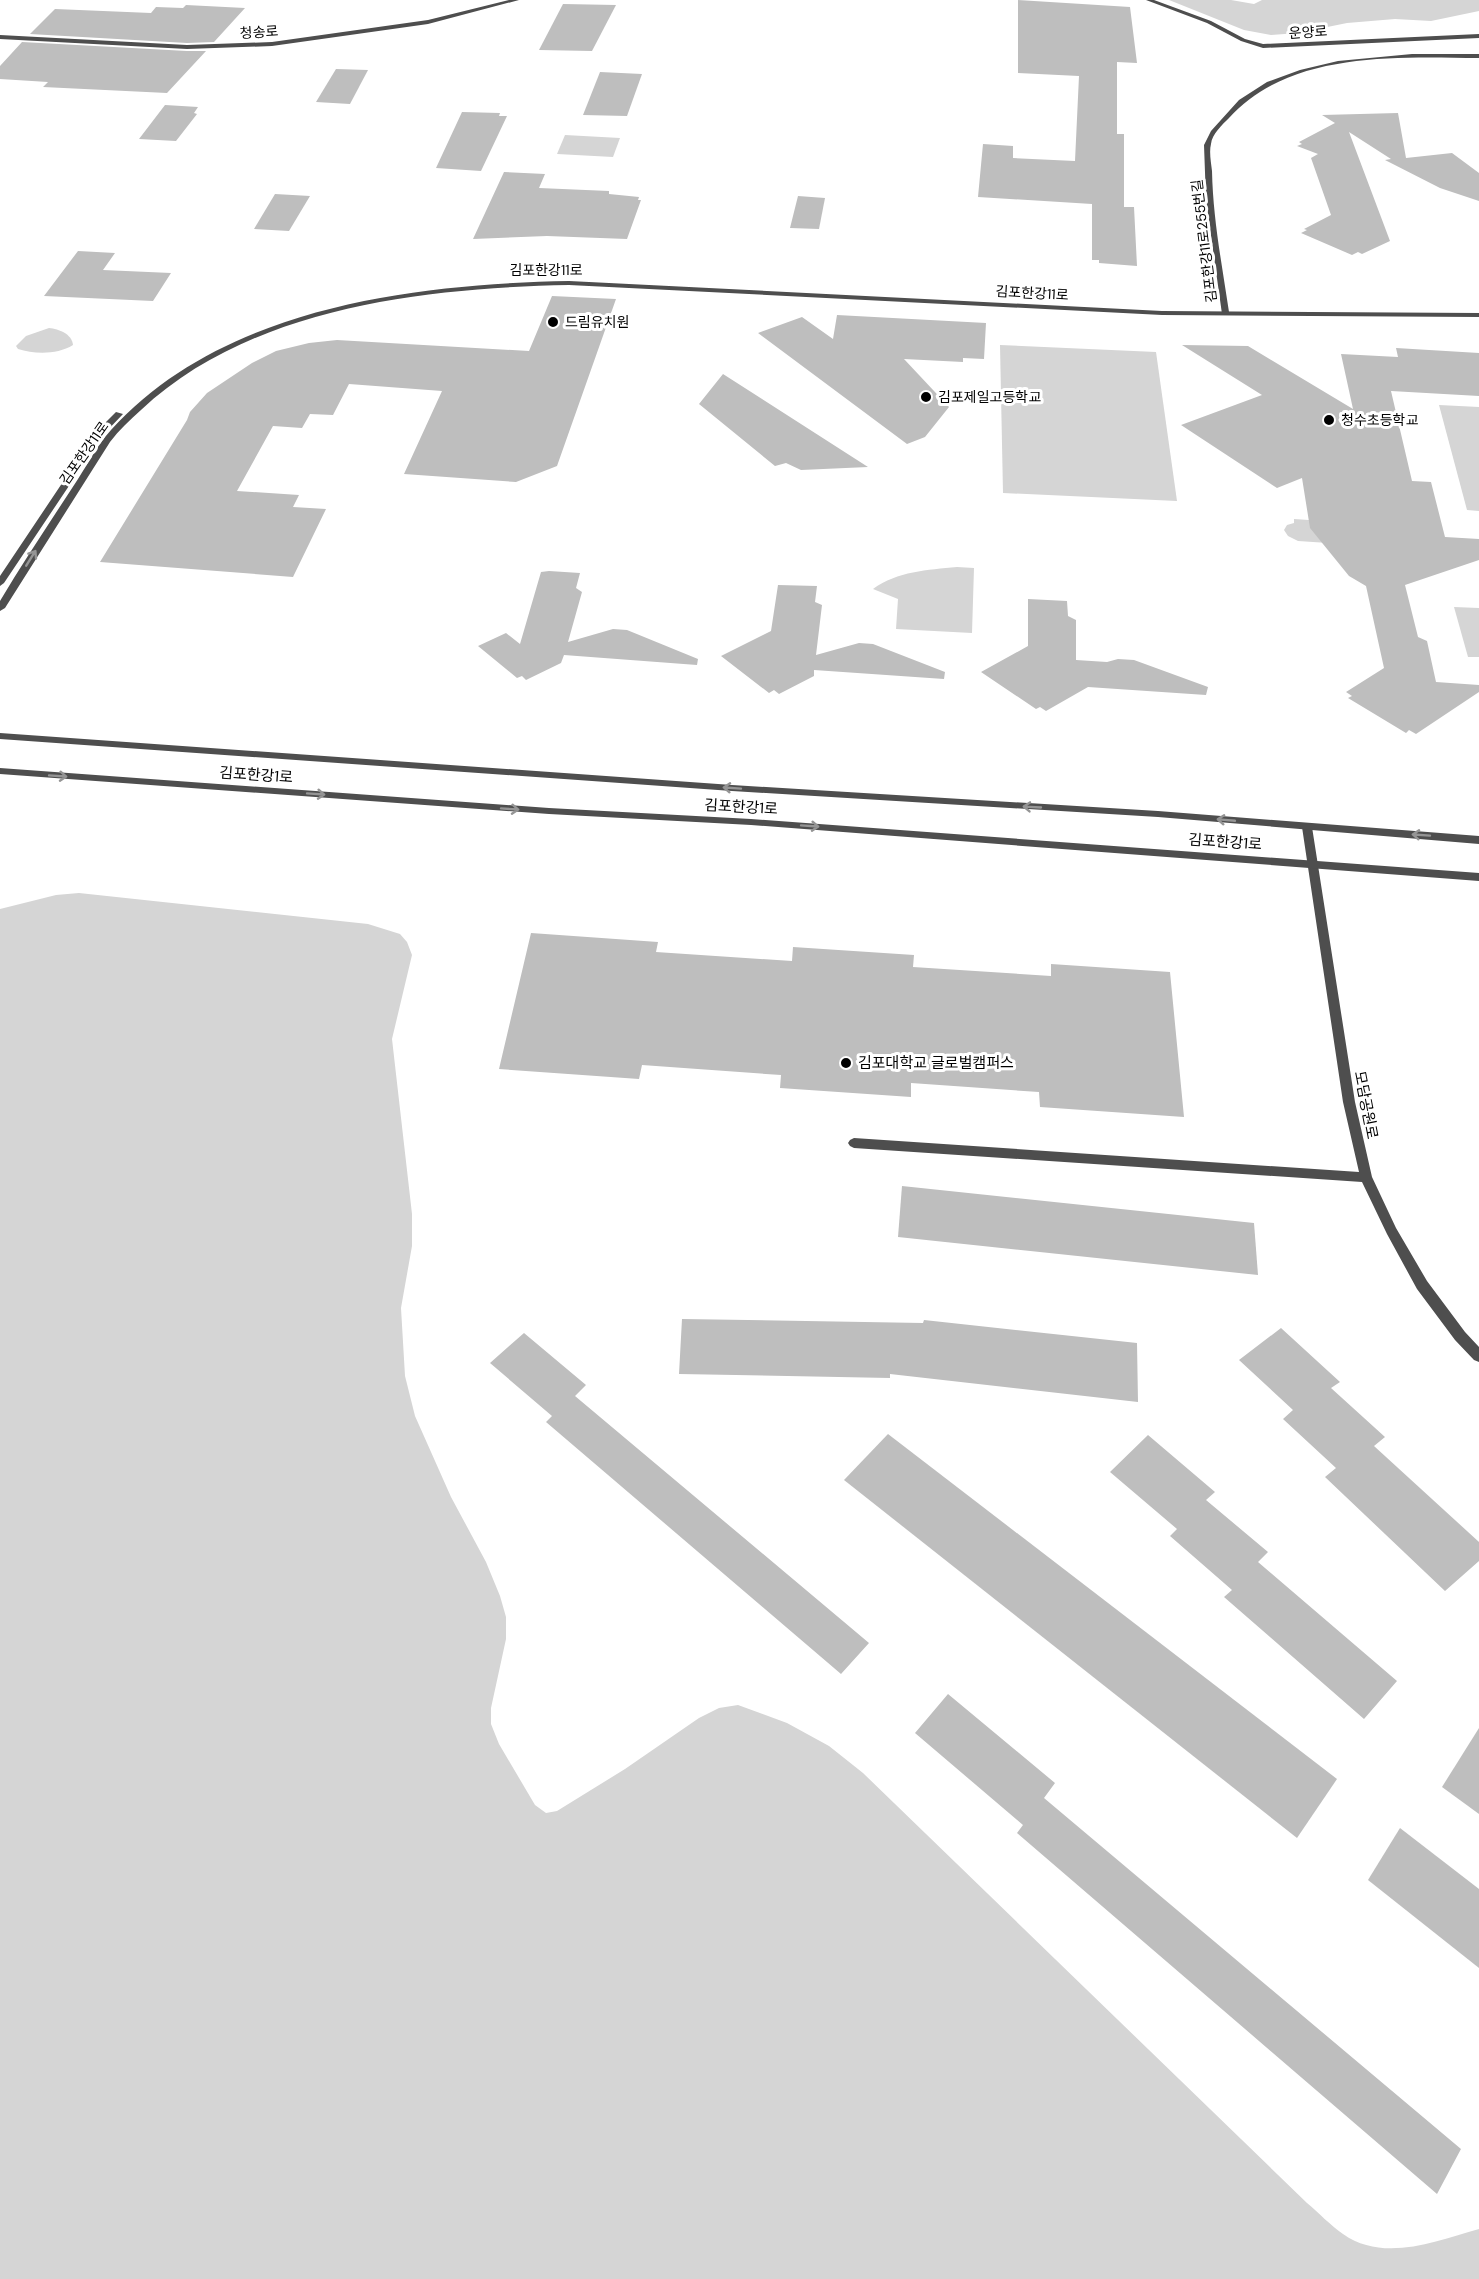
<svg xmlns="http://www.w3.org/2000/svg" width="1479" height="2279" font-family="'DM Sans','Noto Sans KR',sans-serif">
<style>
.green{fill:#d5d5d5}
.building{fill:#bebebe}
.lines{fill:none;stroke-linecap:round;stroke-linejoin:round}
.minor{fill:#4e4e4e;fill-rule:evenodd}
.tertiary{fill:#4e4e4e;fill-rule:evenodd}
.oneway{stroke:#959595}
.poi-dot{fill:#000;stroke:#fff;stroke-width:2}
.labels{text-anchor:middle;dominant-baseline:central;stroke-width:6;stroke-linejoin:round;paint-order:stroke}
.far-street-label{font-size:14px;fill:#000;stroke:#fff}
.far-poi-label{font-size:14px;fill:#000;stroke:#fff;text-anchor:start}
.street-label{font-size:15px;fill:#000;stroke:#fff}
.poi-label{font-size:15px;fill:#000;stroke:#fff;text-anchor:start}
</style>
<rect width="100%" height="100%" fill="#fff"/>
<!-- green -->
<g class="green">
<path d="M1169,0H1231L1254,4L1262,0H1479V11L1431,21L1395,19L1347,23L1298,33L1271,35L1244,30Z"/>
<path d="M565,135L620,138L613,157L557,154Z"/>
<path d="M49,328C59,329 72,334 73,345C57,355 34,354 18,349L16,346L26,336Z"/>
<path d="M1000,345L1156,352L1177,501L1003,493Z"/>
<path d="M1439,405L1479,407V511L1467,510Z"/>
<path d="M1294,519L1368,524L1373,546L1298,541L1288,536L1284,530L1287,525L1294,523Z"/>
<path d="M957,567L974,568L972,633L896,629L898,599L873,589C898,571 927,570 957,567Z"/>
<path d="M1454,607L1479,608V657H1468Z"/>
<path d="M79,893L368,924L400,934L407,942L412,955L392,1039L412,1214V1246L401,1308L405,1376L415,1416L451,1497L486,1562L500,1596L506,1617V1639L491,1708V1724L499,1744L535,1805L546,1813L557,1811L625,1769L699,1718L719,1708L738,1705L787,1723L829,1746L863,1773L1307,2203C1319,2213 1330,2225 1343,2234C1384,2263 1436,2241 1479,2229V2279H0V909L56,895Z"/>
</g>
<!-- building -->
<g class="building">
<path d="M1018,0L1130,7L1137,63L1117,62V134H1124V207H1134L1137,266L1099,263V260H1092V204L978,197L983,144L1013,146V158L1075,161L1079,76L1018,73Z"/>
<path d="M563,4L616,5L592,51L539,50Z"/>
<path d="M186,5L245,8L214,42L187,43L30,34L55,9L151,13L156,7L183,8Z"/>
<path d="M22,42L187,51H206L167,93L43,87L48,82L0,79V66Z"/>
<path d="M336,69L368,70L350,104L316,102Z"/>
<path d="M600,72L642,74L627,116L583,115Z"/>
<path d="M165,105L198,107L194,113L197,114L176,141L139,139Z"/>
<path d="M462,112L500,113L499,116H507L481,171L436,168Z"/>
<path d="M1398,113L1406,158L1452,153L1479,173V201L1440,188L1385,160L1391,159L1349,132L1390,241L1362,254L1358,252L1352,255L1301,233L1307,230L1304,229L1331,215L1311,158L1318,154L1297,146L1302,144L1299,142L1335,123L1322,115Z"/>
<path d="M504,172L545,174L539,188L609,191V194L639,197L638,200H641L627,239L547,236L473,239Z"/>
<path d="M275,194L310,196L289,231L254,229Z"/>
<path d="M798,196L825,198L819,229L790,228Z"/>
<path d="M78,251L115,253L103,270L171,273L153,301L44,296Z"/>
<path d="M552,296L616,299L557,466L516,482L404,474L442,391L349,384L333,415L310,414L302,428L273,426L237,491L299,495L293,507L326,509L293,577L100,562L187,420L190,412L207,393L252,363L276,351L309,343L337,340L529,351Z"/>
<path d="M837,315L986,323L984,359L963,358V362L904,359L949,407L925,437L907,444L758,333L802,317L833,339Z"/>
<path d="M1182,345L1248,346L1353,409L1341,354L1398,357L1396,348L1479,353V396L1391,391L1412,481L1431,482L1445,537L1479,539V560L1405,585L1418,637L1427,641L1436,682L1479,685V692L1416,734L1409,730L1406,733L1348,698L1352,696L1346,692L1384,668L1366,586L1349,576L1310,528L1302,478L1277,488L1181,425L1262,395Z"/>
<path d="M723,374L868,467L801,470L786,463L775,466L699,404Z"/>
<path d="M549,571L580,573L576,588L582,592L568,642L613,629L627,630L698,659L697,665L564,655L561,663L526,680L522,676L517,678L478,646L506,633L520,644L541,572Z"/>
<path d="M778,585L817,586L815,602L822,605L816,655L859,643L873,644L945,672L944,679L814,670V676L779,694L774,690L769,693L721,656L771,631Z"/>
<path d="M1028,599L1067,601L1068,616L1076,620V660L1107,662L1118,659L1134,660L1208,687L1206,695L1088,687L1046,711L1040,707L1036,709L981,672L1028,646Z"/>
<path d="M531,933L658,942L656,952L792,961L793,947L914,955L913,967L1051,976V964L1170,972L1184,1117L1040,1107L1039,1092L911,1083V1097L780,1088L781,1075L642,1065L639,1079L499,1069Z"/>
<path d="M902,1186L1254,1223L1258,1275L898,1237Z"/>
<path d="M682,1319L923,1323L924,1320L1137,1343L1138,1402L890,1374V1378L679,1374Z"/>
<path d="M1281,1328L1340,1382L1331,1388L1385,1437L1374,1446L1479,1542V1561L1445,1591L1325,1477L1336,1468L1283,1419L1293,1410L1239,1360Z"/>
<path d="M524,1333L586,1385L575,1396L869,1643L841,1674L546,1422L552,1416L490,1363Z"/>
<path d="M888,1434L1337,1779L1297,1838L844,1480Z"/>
<path d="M1148,1435L1215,1492L1206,1500L1268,1552L1258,1562L1397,1681L1364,1719L1224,1597L1232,1590L1170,1536L1177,1529L1110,1472Z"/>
<path d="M948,1694L1055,1783L1044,1798L1461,2149L1437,2194L1017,1833L1023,1825L915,1733Z"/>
<path d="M1479,1728V1814L1442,1787Z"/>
<path d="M1400,1828L1479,1889V1968L1368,1880Z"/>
</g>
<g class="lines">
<!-- minor -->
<g class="minor">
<path d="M1146,0H1154L1211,21L1245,39L1263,44L1479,34V38L1263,48L1241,41L1207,23Z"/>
<path d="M1412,54H1479V58C1396,57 1289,51 1229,118C1222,125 1212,134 1211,144C1209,152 1211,162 1212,171C1213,219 1222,265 1229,312L1222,314L1206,200L1204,145L1211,131L1239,100L1267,82L1300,70L1338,61Z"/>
<path d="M1307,824L1312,827L1355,1102L1372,1177L1396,1228L1427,1281L1465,1332L1479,1347V1362L1474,1360L1455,1340L1417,1289L1387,1234L1362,1182L854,1148L850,1146L848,1143L850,1140L854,1138L1359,1172L1343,1102L1302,827Z"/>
</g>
<!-- tertiary -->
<g class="tertiary">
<path d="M509,0H519L428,24L272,46L187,49L0,39V35L187,45L272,42L428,20Z"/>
<path d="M569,281L1162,311L1479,313V317L1162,315L569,285C425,288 251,307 141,410C130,420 119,430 110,442L5,608L0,611V601C25,559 52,519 78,479C89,462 98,444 111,430C222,307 414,284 569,281Z"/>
<path d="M116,412L123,414L103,435L4,583L0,586V576L97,431Z"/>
<path d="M0,733L732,785L1158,811L1479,836V844L1158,817L732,791L0,739Z"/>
<path d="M0,768L549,808L751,819L1479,873V881L751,825L549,814L0,774Z"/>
</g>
</g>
<!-- one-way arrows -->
<defs><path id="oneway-shaft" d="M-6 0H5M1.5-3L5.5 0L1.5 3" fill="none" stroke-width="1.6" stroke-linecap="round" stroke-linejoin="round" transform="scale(1.5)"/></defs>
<g class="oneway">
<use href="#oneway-shaft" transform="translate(31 558) rotate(-58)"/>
<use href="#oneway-shaft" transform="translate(58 776) rotate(4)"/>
<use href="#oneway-shaft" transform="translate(732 788) rotate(-176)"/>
<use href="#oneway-shaft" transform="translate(316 794) rotate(4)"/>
<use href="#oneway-shaft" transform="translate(1032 807) rotate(-177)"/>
<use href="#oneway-shaft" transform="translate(510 809) rotate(4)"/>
<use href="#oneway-shaft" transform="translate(1226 820) rotate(-175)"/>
<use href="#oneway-shaft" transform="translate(810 826) rotate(4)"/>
<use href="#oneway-shaft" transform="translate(1421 835) rotate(-176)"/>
</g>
<!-- markers -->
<g class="poi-dot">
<circle cx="553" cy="322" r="6"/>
<circle cx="926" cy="397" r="6"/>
<circle cx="1329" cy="420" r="6"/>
<circle cx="846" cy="1063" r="6"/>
</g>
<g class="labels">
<!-- far-street labels -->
<g class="far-street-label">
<text transform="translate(259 32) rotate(-4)">청송로</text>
<text transform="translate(1308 32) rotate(-4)">운양로</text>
<text transform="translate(1204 241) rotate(-97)">김포한강11로255번길</text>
<text x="546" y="270">김포한강11로</text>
<text transform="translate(1032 293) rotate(3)">김포한강11로</text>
<text transform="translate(84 453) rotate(-55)">김포한강11로</text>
</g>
<!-- far-poi labels -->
<g class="far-poi-label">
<text x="565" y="322">드림유치원</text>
<text x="938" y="397">김포제일고등학교</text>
<text x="1341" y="420">청수초등학교</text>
</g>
<!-- street labels -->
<g class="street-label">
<text transform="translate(256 775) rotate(4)">김포한강1로</text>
<text transform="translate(741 807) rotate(3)">김포한강1로</text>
<text transform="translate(1225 842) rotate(4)">김포한강1로</text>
<text transform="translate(1366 1105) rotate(79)">모담공원로</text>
</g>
<!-- poi labels -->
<g class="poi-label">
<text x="858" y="1063">김포대학교 글로벌캠퍼스</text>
</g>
</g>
</svg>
